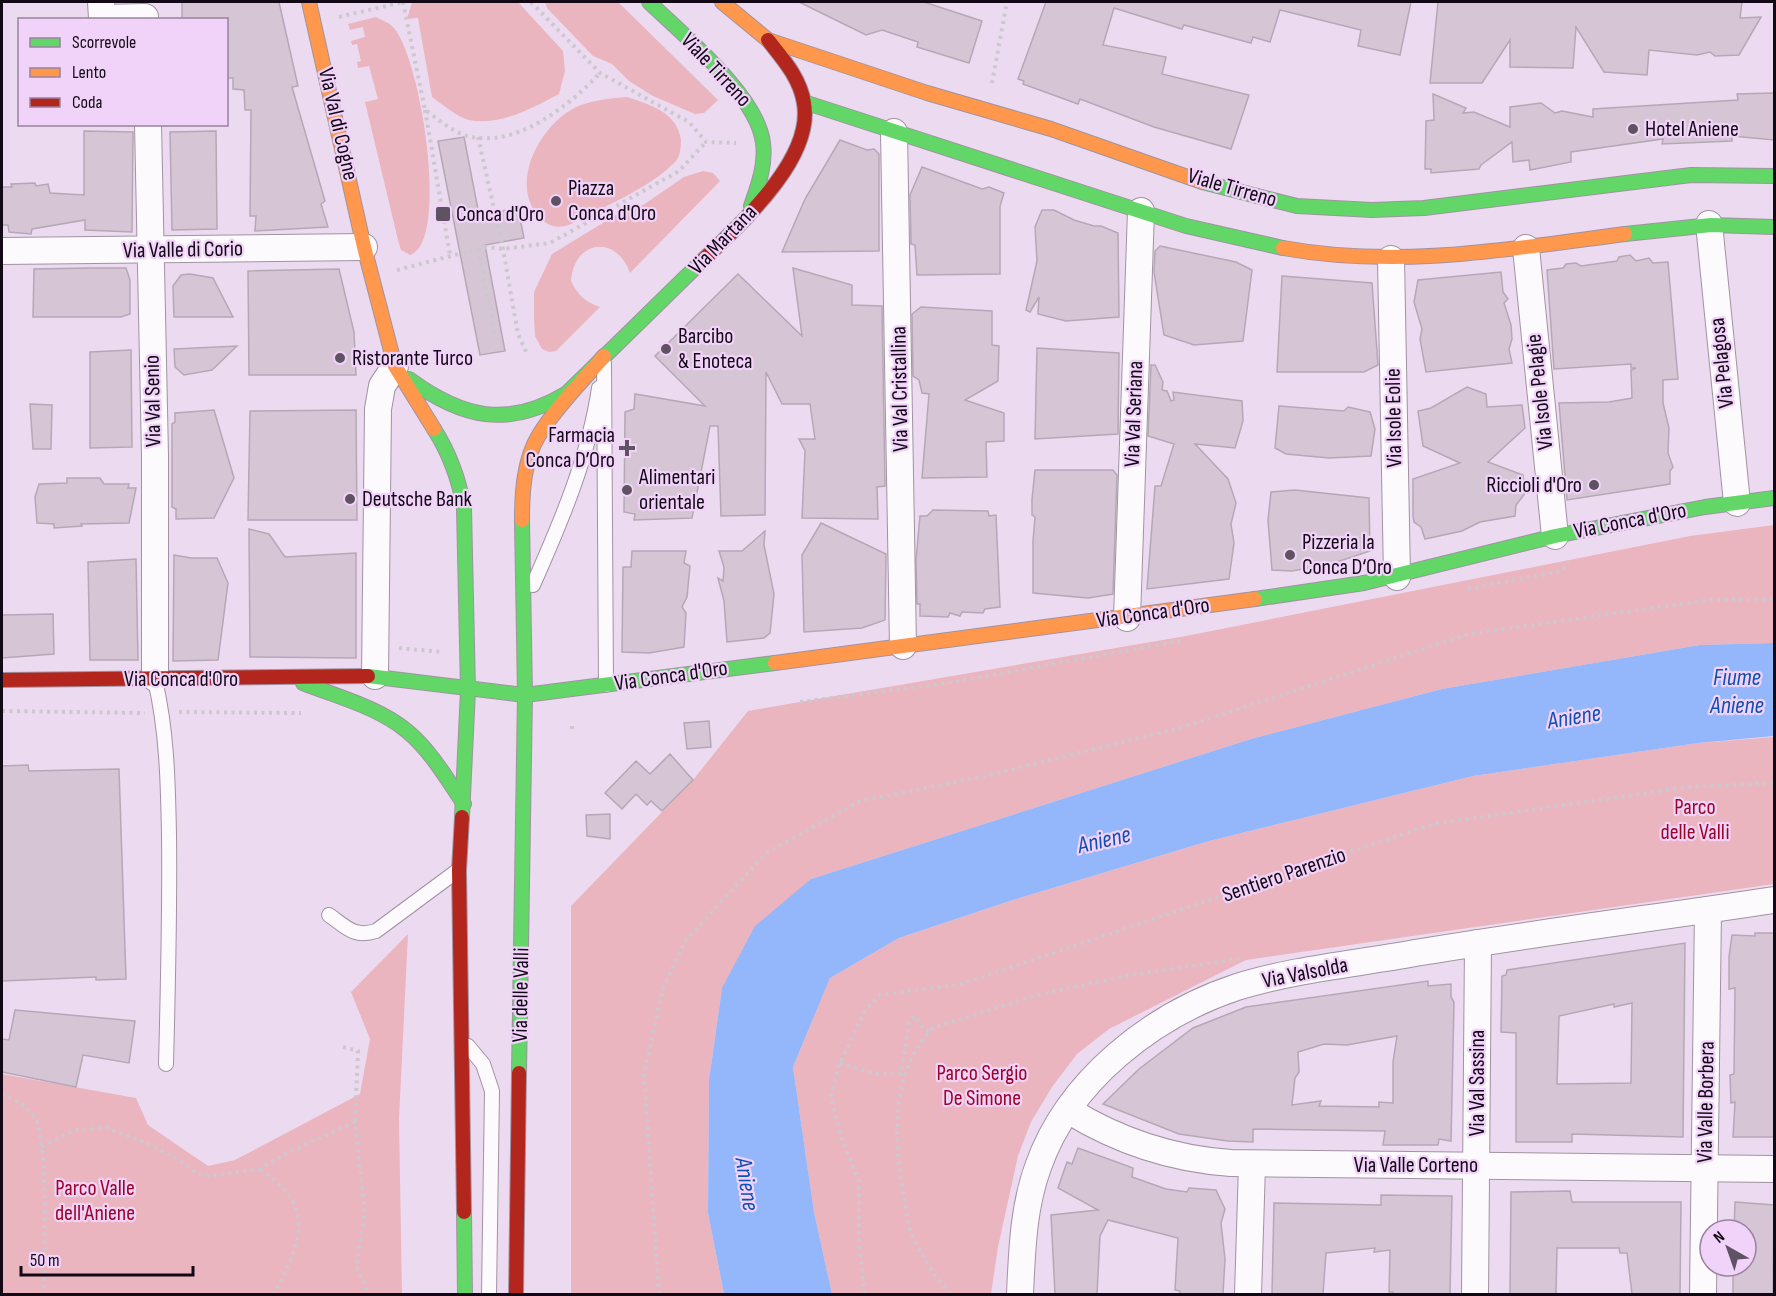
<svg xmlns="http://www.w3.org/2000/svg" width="1776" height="1296" font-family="'Sofia Sans Condensed',sans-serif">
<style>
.green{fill:#eab5be}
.water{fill:#94b6fa}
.building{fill:#d6c6d5;stroke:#b6a7b6;stroke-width:1.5;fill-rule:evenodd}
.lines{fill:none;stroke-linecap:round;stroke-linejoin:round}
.lane-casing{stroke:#a093a2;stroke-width:16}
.street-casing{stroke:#a093a2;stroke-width:28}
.fast-casing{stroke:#a093a2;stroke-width:16}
.slow-casing{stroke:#a093a2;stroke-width:16}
.jam-casing{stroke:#a093a2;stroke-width:16}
.path{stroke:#cdc7ce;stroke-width:4;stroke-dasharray:3 4.5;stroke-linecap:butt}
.lane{stroke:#fcfafd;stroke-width:14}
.street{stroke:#fcfafd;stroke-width:26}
.fast{stroke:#63d668;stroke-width:14}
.slow{stroke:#ff974d;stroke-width:14}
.jam{stroke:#b3261e;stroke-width:14}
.poi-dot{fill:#5f5262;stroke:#f1d2f9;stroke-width:2}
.labels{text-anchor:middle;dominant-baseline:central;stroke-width:4.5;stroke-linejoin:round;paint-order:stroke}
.street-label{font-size:22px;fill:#130916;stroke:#f1d2f9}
.poi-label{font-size:22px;fill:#130916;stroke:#f1d2f9;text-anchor:start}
.park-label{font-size:22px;fill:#9a0527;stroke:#f1d2f9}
.water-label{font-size:24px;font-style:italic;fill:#0d50b5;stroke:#f1d2f9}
</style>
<rect width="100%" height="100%" fill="#ecdbf0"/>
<!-- green -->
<g class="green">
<path d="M412,2H518L563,51L565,71L559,94C533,108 500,126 469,120C457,117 442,104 432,97L418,18L407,19Z"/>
<path d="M545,2H618L718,100L704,113L695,114L653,96L629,81L612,64L593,56L547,8Z"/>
<path d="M376,17C381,20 388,22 392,26C420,51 451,243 410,255L401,250L398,240L365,102L378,99L369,66L358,68L357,62L361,61L357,44L352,45L351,41L365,37L363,27L350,30L348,24Z"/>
<path d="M627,97C651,105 677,112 681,140C681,147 680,158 675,162C650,188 603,207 571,224C562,228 553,228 545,222C504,191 539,121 581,105C596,100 611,98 627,97Z"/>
<path d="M703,171L713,173L720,181L630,273C616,234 574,240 571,281C578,295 585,302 600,307L556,351L549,352L542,349L535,336L534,318V292L552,254L616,215L643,205L684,177Z"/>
<path d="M1774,525V643L1700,645L1442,689L1251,739L811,879L722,988L709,1080L708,1213L724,1294H571V906L693,780L748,711L1186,636L1690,536Z"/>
<path d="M1774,737V884L1246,960L1109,1029L1077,1054L1052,1087L1031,1122L1018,1156L998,1247L991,1294H832L814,1212L793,1067L830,978L899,938L1013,900L1209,841L1473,776L1698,743Z"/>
<path d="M408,934L399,1119L402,1294H2V1074L136,1098L148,1125L208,1166L235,1160L360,1094L370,1039L351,992Z"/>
</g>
<!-- water -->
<path class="water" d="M1774,643V736L1698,743L1473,776L1209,841L1013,900L899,938L830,978L793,1067L814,1212L832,1294H724L708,1213L709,1080L722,988L755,926L811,879L1251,739L1442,689L1700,645Z"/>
<!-- building -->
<g class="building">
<path d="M182,2H279L298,86L292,87L325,201L321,204L328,227L255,231L256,216H250L251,110H245L244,90L233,89V78H226V20H182Z"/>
<path d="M799,2H924L982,21L969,63L917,47L918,42L882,30L866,35Z"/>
<path d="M1046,2H1411L1400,55L1358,46L1361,30L1280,10L1270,42L1253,37L1251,43L1184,25L1182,29L1114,8L1103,45L1166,57L1162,74L1249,95L1231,149L1154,127L1080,99L1078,104L1023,84L1024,81L1018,79Z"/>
<path d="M1438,2H1742L1740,18L1761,17L1739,55L1715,56L1710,52L1697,55L1649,50L1647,75L1604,72L1576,27L1573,68L1510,67V40L1482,83H1430Z"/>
<path d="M1774,93V140L1732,136V141L1662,144L1663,139L1571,152V162L1530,170L1529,160L1513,162L1512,142L1481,165L1479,169L1431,173V169H1425L1426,121L1434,120L1433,94L1466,108L1463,113L1474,112L1510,127V107L1541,103L1555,113L1562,111L1593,117V109L1738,100L1737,94Z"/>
<path d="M84,131L133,132L132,232L85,230V220L32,229L31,234L9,232L8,225H2V187H12L11,184L35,183L36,186L48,184L50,193L84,195Z"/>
<path d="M216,131L217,229L172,230L170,132Z"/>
<path d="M464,137L479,215L518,208L524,238L485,245L505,351L480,355L438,141Z"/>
<path d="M840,140L867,150L874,149L879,154V251L782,252L805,199Z"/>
<path d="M922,167L982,189L989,187L1004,193L1000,206V274L917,275L915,245L911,244L910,195Z"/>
<path d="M1042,210H1054L1074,220L1094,226H1101L1118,233L1119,317L1066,321L1038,314L1039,297L1030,312L1026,310L1037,261L1035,227Z"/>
<path d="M1160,246L1236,262L1252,270L1243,341L1194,345L1164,335L1154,272L1155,251Z"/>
<path d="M1630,255L1636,261L1649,258L1653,263L1668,262L1678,379L1663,380V403L1669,428L1668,453L1673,467L1670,471V484L1567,500L1559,403L1609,402L1632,398L1631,370L1636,368H1631V364L1554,369L1547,270L1563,268L1566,264L1576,263L1581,266L1617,261L1619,257Z"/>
<path d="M89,268H126L130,280V314L121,317H33L34,269Z"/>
<path d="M793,268L852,285V305L882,306L885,486L877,487L878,519L802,518L805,451L799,439H815L810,404H782L766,372L765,515L721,516L718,426H710L692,518L634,520L635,514L624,512L625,412L634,409L635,394L705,406L655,356L738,274L802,336Z"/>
<path d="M339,269L354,332L356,375H249L248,271Z"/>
<path d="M1501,272L1503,292L1508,299L1504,303L1511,325L1512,339L1509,349L1512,363L1426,372L1420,339L1422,329L1414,302L1418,280Z"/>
<path d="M190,274L213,278L233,317H174L173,286L181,275Z"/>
<path d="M1282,276L1372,283L1378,365L1364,372H1277Z"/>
<path d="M921,307L992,311V345L999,346L998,381L965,400L1004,413V441L986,442L987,477L922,478L929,394L922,393L919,380L913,376L912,314Z"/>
<path d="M237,346L212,370L184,375L175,367L174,349Z"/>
<path d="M1037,348L1119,353L1118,434L1035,439Z"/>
<path d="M131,350L132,447L90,448V352Z"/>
<path d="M1151,365H1155L1163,382L1162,390L1167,391L1171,401L1174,400L1173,392L1242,401L1243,421L1235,448L1195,444L1228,479L1236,503L1231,524L1234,543L1229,579L1147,589L1155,486H1161L1174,444L1148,436Z"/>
<path d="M1467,387L1486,394L1487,407L1522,405L1525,428L1488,462L1523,475L1526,492L1516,505L1515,516L1480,522L1462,531L1425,539L1421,527L1414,522L1413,516V479L1460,463L1423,446L1418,411L1431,408Z"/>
<path d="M30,404L52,405L51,449H33Z"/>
<path d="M1279,406L1344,411L1348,407L1370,412L1375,429L1371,456L1329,458L1286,454L1275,448Z"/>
<path d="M214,410L234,478L214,518L176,519V509L172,507V424L175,422V413Z"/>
<path d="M356,410L357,520H248L250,411Z"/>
<path d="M1035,470H1113L1117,475L1113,594L1088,598L1033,593V541L1035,517L1032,515V499Z"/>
<path d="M67,478H100L104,484H129L128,488H136L129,523L81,524L82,526L54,528V524L37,523L35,497L39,484L67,483Z"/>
<path d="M1295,490L1369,498L1370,551L1331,564L1292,571L1272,570L1268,520L1271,492Z"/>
<path d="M933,510L988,511L989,516L996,515L1000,607L985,609L983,613L962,612L960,616L950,613L948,617L920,616V604H917L916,560L920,516H927Z"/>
<path d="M821,523L886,554L885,620L862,628L804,632L802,555Z"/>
<path d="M249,529L269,534L285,557L356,553V658L250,657Z"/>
<path d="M765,531L764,545L774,594L770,633L764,638L727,642L724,601L718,578L723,581L724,567L719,551H742Z"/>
<path d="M632,551H686L684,563L690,566L687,597L682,607L686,613L684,647L649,653L622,652L623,567H631Z"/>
<path d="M174,555L191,558H217L228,583L218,660L173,661Z"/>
<path d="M136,559L138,660H90L88,562Z"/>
<path d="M53,614L54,654L2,658V615Z"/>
<path d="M709,721L711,747L687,749L684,723Z"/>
<path d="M670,754L693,780L662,811L651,801L647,805L636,794L622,809L605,793L636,761L650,774Z"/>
<path d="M28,765L29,771L119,769L126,979L96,980V977L2,981V766Z"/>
<path d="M610,814V839L587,836L586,815Z"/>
<path d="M1755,933H1774V1137H1733L1735,1102L1731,1103L1730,1075L1734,1074L1735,988L1729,989V957L1732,935L1755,936Z"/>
<path d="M1685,943L1683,1137L1572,1134V1142H1516V1033L1501,1032L1502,976L1506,975L1507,970ZM1632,1003L1631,1083L1557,1084L1559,1016L1614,1004V1007Z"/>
<path d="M1428,981V986L1451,984V997L1454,1002L1451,1141L1439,1139L1438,1145H1383L1385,1131L1253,1129V1142L1228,1141L1179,1134L1103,1104L1139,1069L1193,1028L1246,1007ZM1397,1036L1393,1062V1103L1379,1102V1107L1319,1106L1321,1101L1292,1105L1295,1078L1299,1072L1298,1052L1324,1044L1347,1045Z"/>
<path d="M15,1010L135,1021L129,1063L83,1055L76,1087L2,1072V1039L9,1040Z"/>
<path d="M1078,1148L1133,1168L1132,1177L1166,1189L1187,1192L1189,1188L1216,1190L1225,1209L1221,1223L1225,1259L1223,1294H1180V1291L1175,1290L1178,1238L1108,1220L1100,1236L1097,1294H1055L1051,1215L1098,1210L1058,1188L1067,1162L1072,1164Z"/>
<path d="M1570,1191L1572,1202H1681L1680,1294H1632L1627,1253H1620L1619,1248H1557L1556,1294H1510L1511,1192Z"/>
<path d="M1381,1195L1452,1196L1450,1294H1393V1292H1389L1390,1250L1374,1252L1375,1248L1326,1253L1323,1294H1272L1274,1203L1381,1205Z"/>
<path d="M1735,1202L1774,1205L1773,1294H1733V1266H1746V1230H1734Z"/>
</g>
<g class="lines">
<defs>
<g id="lane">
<path d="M604,363L606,685"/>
<path d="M533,585C561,522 589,456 599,388"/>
<path d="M155,680C167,731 168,783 169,835C170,911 168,987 166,1064"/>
<path d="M329,915C346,927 354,938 376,931L457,871"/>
<path d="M468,1046L483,1064L492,1091L489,1294"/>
</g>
<g id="street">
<path d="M101,2L102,18L145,17"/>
<path d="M148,124L155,456V678"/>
<path d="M894,132L903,646"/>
<path d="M1709,224L1737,503"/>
<path d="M1526,248L1555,536"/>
<path d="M2,251L364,247"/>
<path d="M1391,259L1397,577"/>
<path d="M1127,618L1141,211"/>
<path d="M375,676L378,409L382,386L395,366"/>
<path d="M1068,1110C1118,1141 1172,1159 1231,1163L1774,1169"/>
<path d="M1020,1294C1022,1252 1023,1208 1038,1167C1068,1081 1152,1015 1237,987C1294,969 1356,964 1415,953C1535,933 1655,918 1774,900"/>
<path d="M1248,1294L1252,1165"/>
<path d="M1475,1294L1478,943"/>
<path d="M1703,1294L1708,910"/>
</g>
<g id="fast">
<path d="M649,2C683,35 758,96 763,143C766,165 758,186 751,206"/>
<path d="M804,102L1186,226L1283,248"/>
<path d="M1202,182L1297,206L1372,210L1424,208L1691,175L1774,176"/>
<path d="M1625,234L1711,225L1774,227"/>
<path d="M409,379C462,418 508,429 567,393L701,262"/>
<path d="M434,429C450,454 459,479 464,508L468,690L462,817"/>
<path d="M1255,599L1364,583L1555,536L1705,507L1774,498"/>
<path d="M368,676L525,695L775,663"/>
<path d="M303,683C338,697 378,707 407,731C431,751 447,779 464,804"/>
<path d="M519,1073L525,695L522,520"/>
<path d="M464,1212L465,1294"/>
</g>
<g id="slow">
<path d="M309,2L364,247L395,366L434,429"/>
<path d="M722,2L768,40L927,93L1051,129L1202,182"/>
<path d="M1283,248C1399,269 1510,249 1625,234"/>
<path d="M522,520C522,492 524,459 539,435C556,407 583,381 604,356"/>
<path d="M775,663L1255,599"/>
</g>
<g id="jam">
<path d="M701,262C738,226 814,160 804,103C800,78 783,59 768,40"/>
<path d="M2,680L368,676"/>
<path d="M462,817L459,870L464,1212"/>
<path d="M516,1294L519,1073"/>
</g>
</defs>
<!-- lane casing -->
<use href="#lane" class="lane-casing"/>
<!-- street casing -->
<use href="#street" class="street-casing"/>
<!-- fast casing -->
<use href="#fast" class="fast-casing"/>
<!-- slow casing -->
<use href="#slow" class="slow-casing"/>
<!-- jam casing -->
<use href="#jam" class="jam-casing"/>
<!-- path -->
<g class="path">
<path d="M403,2L425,110C437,118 453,133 468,136C516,149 570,105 600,73"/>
<path d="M531,2L600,73L689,122L706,142L736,143"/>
<path d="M339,17L403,2"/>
<path d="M992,83L1007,2"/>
<path d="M425,110L450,255"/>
<path d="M478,137L503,249L518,334L527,354"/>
<path d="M478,249L496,339"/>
<path d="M397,270L485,247L503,249L550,243L679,171L706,142"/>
<path d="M1468,589L1561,571L1569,562"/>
<path d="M399,648L442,652"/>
<path d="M800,702L947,683L1180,641"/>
<path d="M2,711L145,713"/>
<path d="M179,712L301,713"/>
<path d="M572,729V723"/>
<path d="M343,1047L358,1051L355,1122"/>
<path d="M840,1063L876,1074H901L909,1022L915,1016L925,1031H930"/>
<path d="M2,1093C14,1100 27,1105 35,1118C49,1143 44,1259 44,1294"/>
<path d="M42,1147L75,1130L107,1128L149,1144L179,1160L198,1174L210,1176L259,1169L291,1151L355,1122L365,1212L356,1267L366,1286L367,1294"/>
<path d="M260,1170C318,1206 300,1244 274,1294"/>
<path d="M659,1294L644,1075L663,988L686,940L766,853L860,801L981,777L1183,727L1469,634L1709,600L1774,599"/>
<path d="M865,1294L859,1242V1181L842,1139L831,1097L838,1067L865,1011L880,995L962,984L1433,824L1689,787L1774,783"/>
<path d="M950,1294C935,1275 920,1255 911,1233C907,1223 907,1211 905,1201C893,1145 889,1072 933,1028L1037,995L1125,976L1244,958"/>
</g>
<!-- lane -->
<use href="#lane" class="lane"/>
<!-- street -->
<use href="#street" class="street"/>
<!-- fast -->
<use href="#fast" class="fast"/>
<!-- slow -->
<use href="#slow" class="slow"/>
<!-- jam -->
<use href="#jam" class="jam"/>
</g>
<!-- markers -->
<g class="poi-dot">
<circle cx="1633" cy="129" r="6"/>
<circle cx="556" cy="201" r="6"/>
<rect x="435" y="206" width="16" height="16" rx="3"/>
<circle cx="666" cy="349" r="6"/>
<circle cx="340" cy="358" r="6"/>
<path d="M624 439h6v6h6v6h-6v6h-6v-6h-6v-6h6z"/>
<circle cx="1594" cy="485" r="6"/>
<circle cx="627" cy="490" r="6"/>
<circle cx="350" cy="499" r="6"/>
<circle cx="1290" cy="555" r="6"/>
</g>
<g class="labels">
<!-- street labels -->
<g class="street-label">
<text transform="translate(716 70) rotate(47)">Viale Tirreno</text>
<text transform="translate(338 124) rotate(77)">Via Val di Cogne</text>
<text transform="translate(1232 188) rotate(16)">Viale Tirreno</text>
<text transform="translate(723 240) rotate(-46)">Via Martana</text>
<text transform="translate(183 250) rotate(-1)">Via Valle di Corio</text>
<text transform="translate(1722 363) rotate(-96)">Via Pelagosa</text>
<text transform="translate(900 389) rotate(-91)">Via Val Cristallina</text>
<text transform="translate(1540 392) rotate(-96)">Via Isole Pelagie</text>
<text transform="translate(153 401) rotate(-91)">Via Val Senio</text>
<text transform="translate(1134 414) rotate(-88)">Via Val Seriana</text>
<text transform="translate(1394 418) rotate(-91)">Via Isole Eolie</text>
<text transform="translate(1630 521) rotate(-11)">Via Conca d'Oro</text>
<text transform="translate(1153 613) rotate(-8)">Via Conca d'Oro</text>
<text transform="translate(671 676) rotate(-8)">Via Conca d'Oro</text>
<text x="181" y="679">Via Conca d'Oro</text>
<text transform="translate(1284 875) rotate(-19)">Sentiero Parenzio</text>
<text transform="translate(1305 973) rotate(-11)">Via Valsolda</text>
<text transform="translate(521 995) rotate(-89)">Via delle Valli</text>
<text transform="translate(1477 1083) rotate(-90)">Via Val Sassina</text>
<text transform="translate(1706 1102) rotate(-89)">Via Valle Borbera</text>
<text x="1416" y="1165">Via Valle Corteno</text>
</g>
<!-- poi labels -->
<g class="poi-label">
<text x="1645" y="129">Hotel Aniene</text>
<text x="568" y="188">Piazza<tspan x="568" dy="25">Conca d'Oro</tspan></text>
<text x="456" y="214">Conca d'Oro</text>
<text x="678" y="336">Barcibo<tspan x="678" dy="25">&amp; Enoteca</tspan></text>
<text x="352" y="358">Ristorante Turco</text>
<text x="615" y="435" text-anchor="end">Farmacia<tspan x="615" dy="25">Conca D’Oro</tspan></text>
<text x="639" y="477">Alimentari<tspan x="639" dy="25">orientale</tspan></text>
<text x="1582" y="485" text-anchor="end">Riccioli d'Oro</text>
<text x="362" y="499">Deutsche Bank</text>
<text x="1302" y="542">Pizzeria la<tspan x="1302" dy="25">Conca D‘Oro</tspan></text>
</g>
<!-- park labels -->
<g class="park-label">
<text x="1695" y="807">Parco<tspan x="1695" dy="25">delle Valli</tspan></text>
<text x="982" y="1073">Parco Sergio<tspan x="982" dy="25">De Simone</tspan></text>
<text x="95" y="1188">Parco Valle<tspan x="95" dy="25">dell'Aniene</tspan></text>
</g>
<!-- water labels -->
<g class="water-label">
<text x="1737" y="677">Fiume<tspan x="1737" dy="28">Aniene</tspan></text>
<text transform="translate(1574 717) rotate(-9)">Aniene</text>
<text transform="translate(1104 840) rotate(-13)">Aniene</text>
<text transform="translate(747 1184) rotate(81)">Aniene</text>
</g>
</g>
<!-- border -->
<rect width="1776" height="1296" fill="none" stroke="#130916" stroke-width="6"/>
<!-- legend -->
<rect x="18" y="18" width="210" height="108" fill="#f1d2f9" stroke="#98829e" stroke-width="1.5"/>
<rect x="30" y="38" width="30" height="9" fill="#63d668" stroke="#98829e" stroke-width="1.5"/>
<text x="72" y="48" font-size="18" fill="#130916">Scorrevole</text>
<rect x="30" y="68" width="30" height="9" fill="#ff974d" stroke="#98829e" stroke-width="1.5"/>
<text x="72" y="78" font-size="18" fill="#130916">Lento</text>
<rect x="30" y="98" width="30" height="9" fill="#b3261e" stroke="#98829e" stroke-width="1.5"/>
<text x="72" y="108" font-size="18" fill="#130916">Coda</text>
<!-- north arrow -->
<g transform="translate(1728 1248) rotate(320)"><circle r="28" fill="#f1d2f9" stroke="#98829e" stroke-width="1.5"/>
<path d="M0-4.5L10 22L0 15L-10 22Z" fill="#5f5262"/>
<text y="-9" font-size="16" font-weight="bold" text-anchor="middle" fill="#130916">N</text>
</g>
<!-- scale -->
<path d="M21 1266v9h172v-9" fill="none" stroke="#130916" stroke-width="3"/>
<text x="30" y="1266" font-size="18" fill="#130916" stroke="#f1d2f9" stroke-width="4.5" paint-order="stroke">50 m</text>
</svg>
